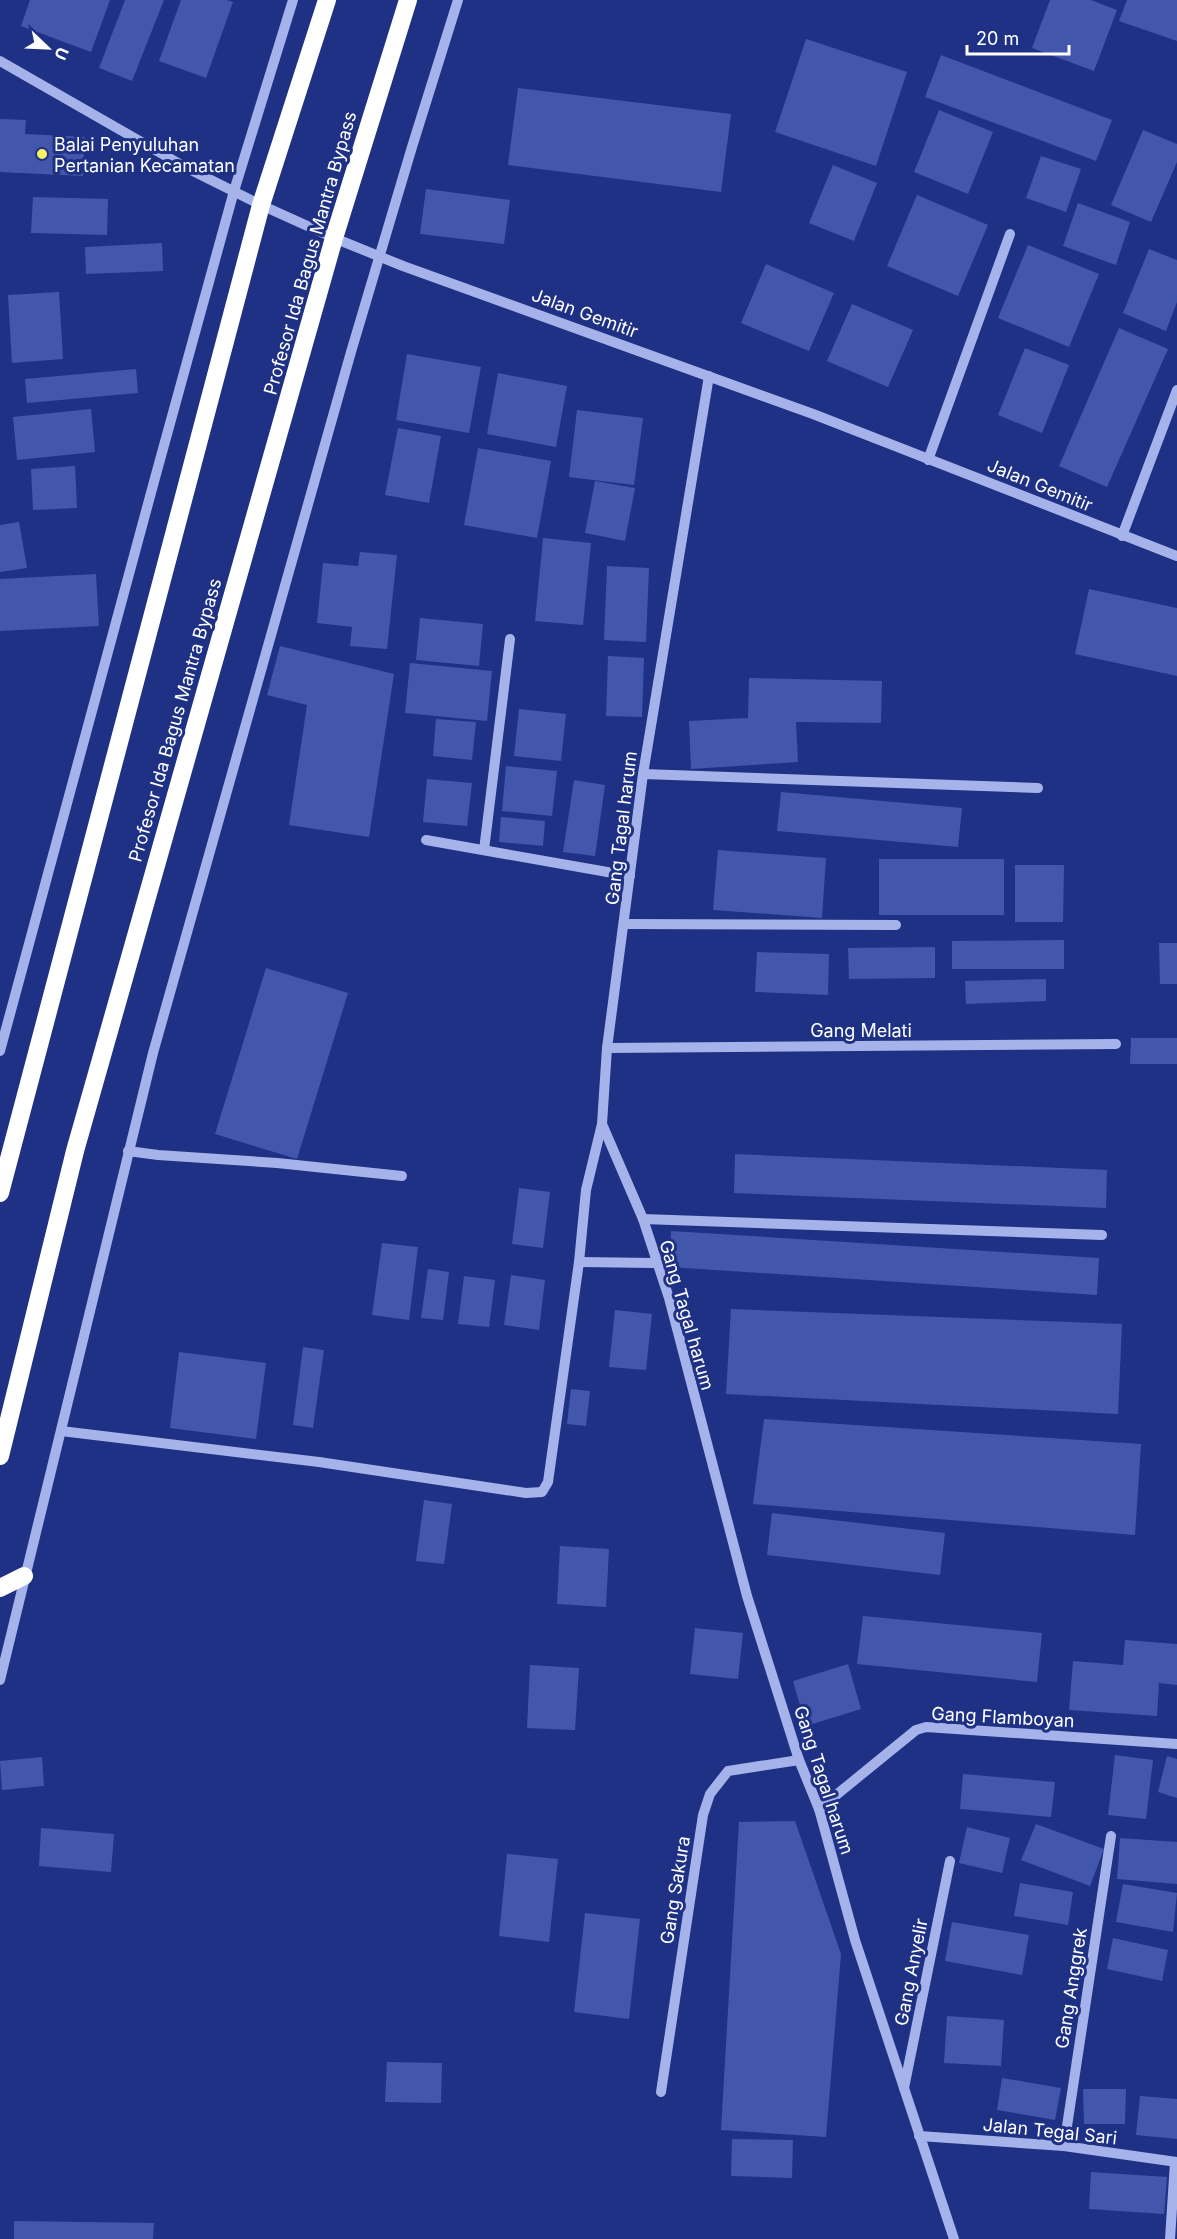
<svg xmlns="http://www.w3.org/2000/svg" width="1177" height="2239" font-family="Inter,sans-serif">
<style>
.building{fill:#4257ab}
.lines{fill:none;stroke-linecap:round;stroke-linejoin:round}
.minor{stroke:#a5b3ea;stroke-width:10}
.highway{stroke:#fff;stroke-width:18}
.poi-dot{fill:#f9f364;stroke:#1e3184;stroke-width:2}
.labels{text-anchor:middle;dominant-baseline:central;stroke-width:6;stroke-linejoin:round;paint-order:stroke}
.poi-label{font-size:18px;fill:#fff;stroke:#1e3184;text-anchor:start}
.street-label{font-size:18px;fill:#fff;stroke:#1e3184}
</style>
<rect width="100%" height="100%" fill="#1e3184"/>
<!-- building -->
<g class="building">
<path d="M30,0H110L91,52L21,26Z"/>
<path d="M125,0H164L132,81L99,68Z"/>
<path d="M181,0H227L233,2L206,78L159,61Z"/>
<path d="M1050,0H1091L1117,10L1094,71L1032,48Z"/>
<path d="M1127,0H1177V41L1119,21Z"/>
<path d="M806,39L907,72L876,166L775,132Z"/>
<path d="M941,55L1112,120L1096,161L925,97Z"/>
<path d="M518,88L731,114L721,192L508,165Z"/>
<path d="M939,110L993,132L968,194L914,172Z"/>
<path d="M0,119L26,120L25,134L85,137L83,176L0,172Z"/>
<path d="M1143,130L1177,144V162L1151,222L1111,205Z"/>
<path d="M1041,156L1081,169L1066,212L1026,198Z"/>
<path d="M833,165L877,183L854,241L809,223Z"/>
<path d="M426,189L510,200L504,244L420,234Z"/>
<path d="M917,195L988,225L958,296L887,266Z"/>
<path d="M33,197L108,199L107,235L31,233Z"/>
<path d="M1078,203L1130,222L1116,265L1063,246Z"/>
<path d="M162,243L163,271L86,274L85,247Z"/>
<path d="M1028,245L1099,274L1069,347L998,318Z"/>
<path d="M1149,249L1177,260V302L1166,331L1123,313Z"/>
<path d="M766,264L834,293L809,351L741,323Z"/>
<path d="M59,292L63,359L12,363L8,295Z"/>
<path d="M852,304L913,330L888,387L827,361Z"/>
<path d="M1119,328L1168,349L1107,487L1059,466Z"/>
<path d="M1025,348L1069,365L1042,433L998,415Z"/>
<path d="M407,354L481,367L469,433L396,420Z"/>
<path d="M136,369L138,393L27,403L25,379Z"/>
<path d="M498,373L567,386L556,447L487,434Z"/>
<path d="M91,409L95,452L17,460L13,417Z"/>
<path d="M577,410L643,418L634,485L569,477Z"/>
<path d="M398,428L441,436L429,503L385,495Z"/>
<path d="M478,448L551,461L537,538L464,525Z"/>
<path d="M75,466L77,508L33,510L31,469Z"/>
<path d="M595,481L635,488L625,541L585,533Z"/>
<path d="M19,522L27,568L0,572V525Z"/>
<path d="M543,538L591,543L583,625L535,621Z"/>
<path d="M360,552L397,555L387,649L350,646L352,627L317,623L323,563L358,566Z"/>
<path d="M607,566L649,568L646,642L604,640Z"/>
<path d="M96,574L99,626L0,631V579Z"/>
<path d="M1089,589L1177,608V676L1075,654Z"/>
<path d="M420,618L483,624L479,666L416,660Z"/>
<path d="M280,646L394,674L369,837L289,825L307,705L267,695Z"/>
<path d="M608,656L644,658L642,717L606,716Z"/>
<path d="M410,663L492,671L487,721L405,713Z"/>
<path d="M749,678L882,681L881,723L796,722L798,762L691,769L689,721L748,718Z"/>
<path d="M519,709L566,714L561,761L514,756Z"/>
<path d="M436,719L476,722L472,760L433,756Z"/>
<path d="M506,766L557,771L552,816L502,811Z"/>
<path d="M427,779L472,783L467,826L423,822Z"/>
<path d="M574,780L605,785L595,856L563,852Z"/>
<path d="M781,792L962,808L958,847L777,831Z"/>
<path d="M501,817L545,821L543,846L499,842Z"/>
<path d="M718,850L826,858L822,918L713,910Z"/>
<rect x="879" y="859" width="125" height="56"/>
<path d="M1015,865H1064L1063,922H1015Z"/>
<path d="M1064,940V969H952V941Z"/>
<path d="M1159,943H1177V984H1160Z"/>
<path d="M935,947V978L849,979L848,948Z"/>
<path d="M757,952L829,954L828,995L755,992Z"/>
<path d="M266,968L348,993L297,1159L215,1134Z"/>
<path d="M1046,979V1001L966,1004L965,981Z"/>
<path d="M1131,1038H1177V1064H1130Z"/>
<path d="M735,1154L1107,1170L1106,1208L734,1193Z"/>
<path d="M519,1188L550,1192L543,1248L512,1244Z"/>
<path d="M671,1231L1099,1258L1097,1295L669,1267Z"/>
<path d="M382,1243L418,1247L409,1320L372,1315Z"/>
<path d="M428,1269L449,1272L443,1320L421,1318Z"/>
<path d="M511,1275L545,1280L539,1330L504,1325Z"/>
<path d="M464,1276L495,1280L489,1327L458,1324Z"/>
<path d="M731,1309L1122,1324L1118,1414L726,1394Z"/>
<path d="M615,1310L652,1314L646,1370L609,1367Z"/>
<path d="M303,1347L324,1350L313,1428L293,1425Z"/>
<path d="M179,1352L266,1363L256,1439L170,1428Z"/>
<path d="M571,1389L590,1391L586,1426L567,1424Z"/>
<path d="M764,1419L1141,1444L1135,1535L753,1504Z"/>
<path d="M424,1500L452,1504L444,1564L416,1561Z"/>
<path d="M772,1513L945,1533L940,1575L767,1555Z"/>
<path d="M560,1546L609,1549L606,1607L557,1604Z"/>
<path d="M863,1616L1042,1633L1037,1682L857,1664Z"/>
<path d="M695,1628L743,1633L738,1679L690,1674Z"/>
<path d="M1125,1640L1177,1644V1685L1159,1683L1157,1716L1069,1710L1073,1661L1123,1665Z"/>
<path d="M848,1664L861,1709L806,1726L793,1681Z"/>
<path d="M530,1665L579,1668L575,1730L527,1728Z"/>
<path d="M1115,1755L1153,1760L1146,1819L1108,1815Z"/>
<path d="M1167,1756L1177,1759V1798L1158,1792Z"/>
<path d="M42,1757L44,1786L2,1790L0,1761Z"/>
<path d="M963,1774L1055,1782L1051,1817L960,1809Z"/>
<path d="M795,1821L841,1954L826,2137L721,2130L739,1822Z"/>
<path d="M1036,1824L1104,1849L1090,1886L1021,1860Z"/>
<path d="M967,1827L1010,1838L1002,1873L959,1863Z"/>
<path d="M41,1828L114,1834L111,1872L39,1866Z"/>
<path d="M1120,1838L1177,1842V1884L1117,1879Z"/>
<path d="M507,1854L558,1859L549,1942L499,1936Z"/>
<path d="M1020,1883L1073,1892L1068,1925L1014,1916Z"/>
<path d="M1123,1884L1177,1893L1173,1932L1116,1922Z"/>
<path d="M585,1913L640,1919L629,2019L574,2012Z"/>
<path d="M952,1922L1029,1935L1022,1975L945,1961Z"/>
<path d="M1113,1938L1168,1950L1162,1981L1107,1969Z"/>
<path d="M947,2016L1004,2020L1001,2066L944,2063Z"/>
<path d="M387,2062L442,2063L441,2103L385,2102Z"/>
<path d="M1002,2078L1061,2088L1055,2120L997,2110Z"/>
<path d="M1083,2089H1126L1125,2124H1084Z"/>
<path d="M1140,2096L1177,2099V2139L1136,2135Z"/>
<path d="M732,2139L793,2140L792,2178L731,2176Z"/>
<path d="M1091,2172L1167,2177L1164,2214L1089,2209Z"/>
<path d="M14,2221L154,2223L153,2239H14Z"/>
</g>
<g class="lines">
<!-- minor -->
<g class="minor">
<path d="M0,61L185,167L261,205L334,238L403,266L813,414L1177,556"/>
<path d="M709,376L643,774L607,1048L602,1124L643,1219L669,1298L747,1596L799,1760L819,1809L855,1940L954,2239"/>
<path d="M928,460L1010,234"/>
<path d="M1122,536L1177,390"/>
<path d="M643,774L1038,788"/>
<path d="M426,840L630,876"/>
<path d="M484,850L510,639"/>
<path d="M625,924L896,925"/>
<path d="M607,1048L1116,1044"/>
<path d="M0,1051L155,478L234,191L293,0"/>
<path d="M128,1151L158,1155L277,1163L402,1176"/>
<path d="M643,1219L1102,1235"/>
<path d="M579,1262L655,1263"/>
<path d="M61,1431L319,1462L526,1493L542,1492L548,1482L579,1262L586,1190L602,1124"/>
<path d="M0,1680L153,1053L351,352L412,147L458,0"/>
<path d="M819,1809L916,1730L926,1727L1177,1744"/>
<path d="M904,2088L950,1861"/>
<path d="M661,2092L703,1815L710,1794L728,1771L799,1760"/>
<path d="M919,2136L1064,2146L1177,2162"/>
<path d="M1064,2146L1111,1836"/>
<path d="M1170,2239L1175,2162"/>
</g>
<!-- highway -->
<g class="highway">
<path d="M0,1193L261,205L327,0"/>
<path d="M0,1456L75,1151L334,238L408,0"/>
<path d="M0,1588L24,1576"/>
</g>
</g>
<!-- markers -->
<circle class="poi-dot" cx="42" cy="154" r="6"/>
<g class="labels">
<!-- poi labels -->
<g class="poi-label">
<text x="54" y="144">Balai Penyuluhan<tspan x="54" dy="21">Pertanian Kecamatan</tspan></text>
</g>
<!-- street labels -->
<g class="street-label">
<text transform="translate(310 253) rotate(-74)">Profesor Ida Bagus Mantra Bypass</text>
<text transform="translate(585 313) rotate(20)">Jalan Gemitir</text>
<text transform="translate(1040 485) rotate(22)">Jalan Gemitir</text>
<text transform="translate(175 720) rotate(-74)">Profesor Ida Bagus Mantra Bypass</text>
<text transform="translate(621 828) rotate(-83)">Gang Tagal harum</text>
<text x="861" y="1030">Gang Melati</text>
<text transform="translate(687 1315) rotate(74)">Gang Tagal harum</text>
<text transform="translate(1003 1717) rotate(3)">Gang Flamboyan</text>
<text transform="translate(824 1780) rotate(72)">Gang Tagal harum</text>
<text transform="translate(675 1890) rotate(-81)">Gang Sakura</text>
<text transform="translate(911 1972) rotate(-79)">Gang Anyelir</text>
<text transform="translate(1071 1988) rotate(-81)">Gang Anggrek</text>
<text transform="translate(1050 2131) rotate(6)">Jalan Tegal Sari</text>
</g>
</g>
<!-- north arrow -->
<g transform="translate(48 48) rotate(113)" stroke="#1e3184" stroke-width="4.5" paint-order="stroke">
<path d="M0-4.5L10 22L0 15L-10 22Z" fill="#ffffff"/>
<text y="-9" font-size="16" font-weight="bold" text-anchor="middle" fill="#ffffff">U</text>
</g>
<!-- scale -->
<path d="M967 45v9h102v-9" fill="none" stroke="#ffffff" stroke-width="3"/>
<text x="976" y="45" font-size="18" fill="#ffffff" stroke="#1e3184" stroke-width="4.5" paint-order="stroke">20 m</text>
</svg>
